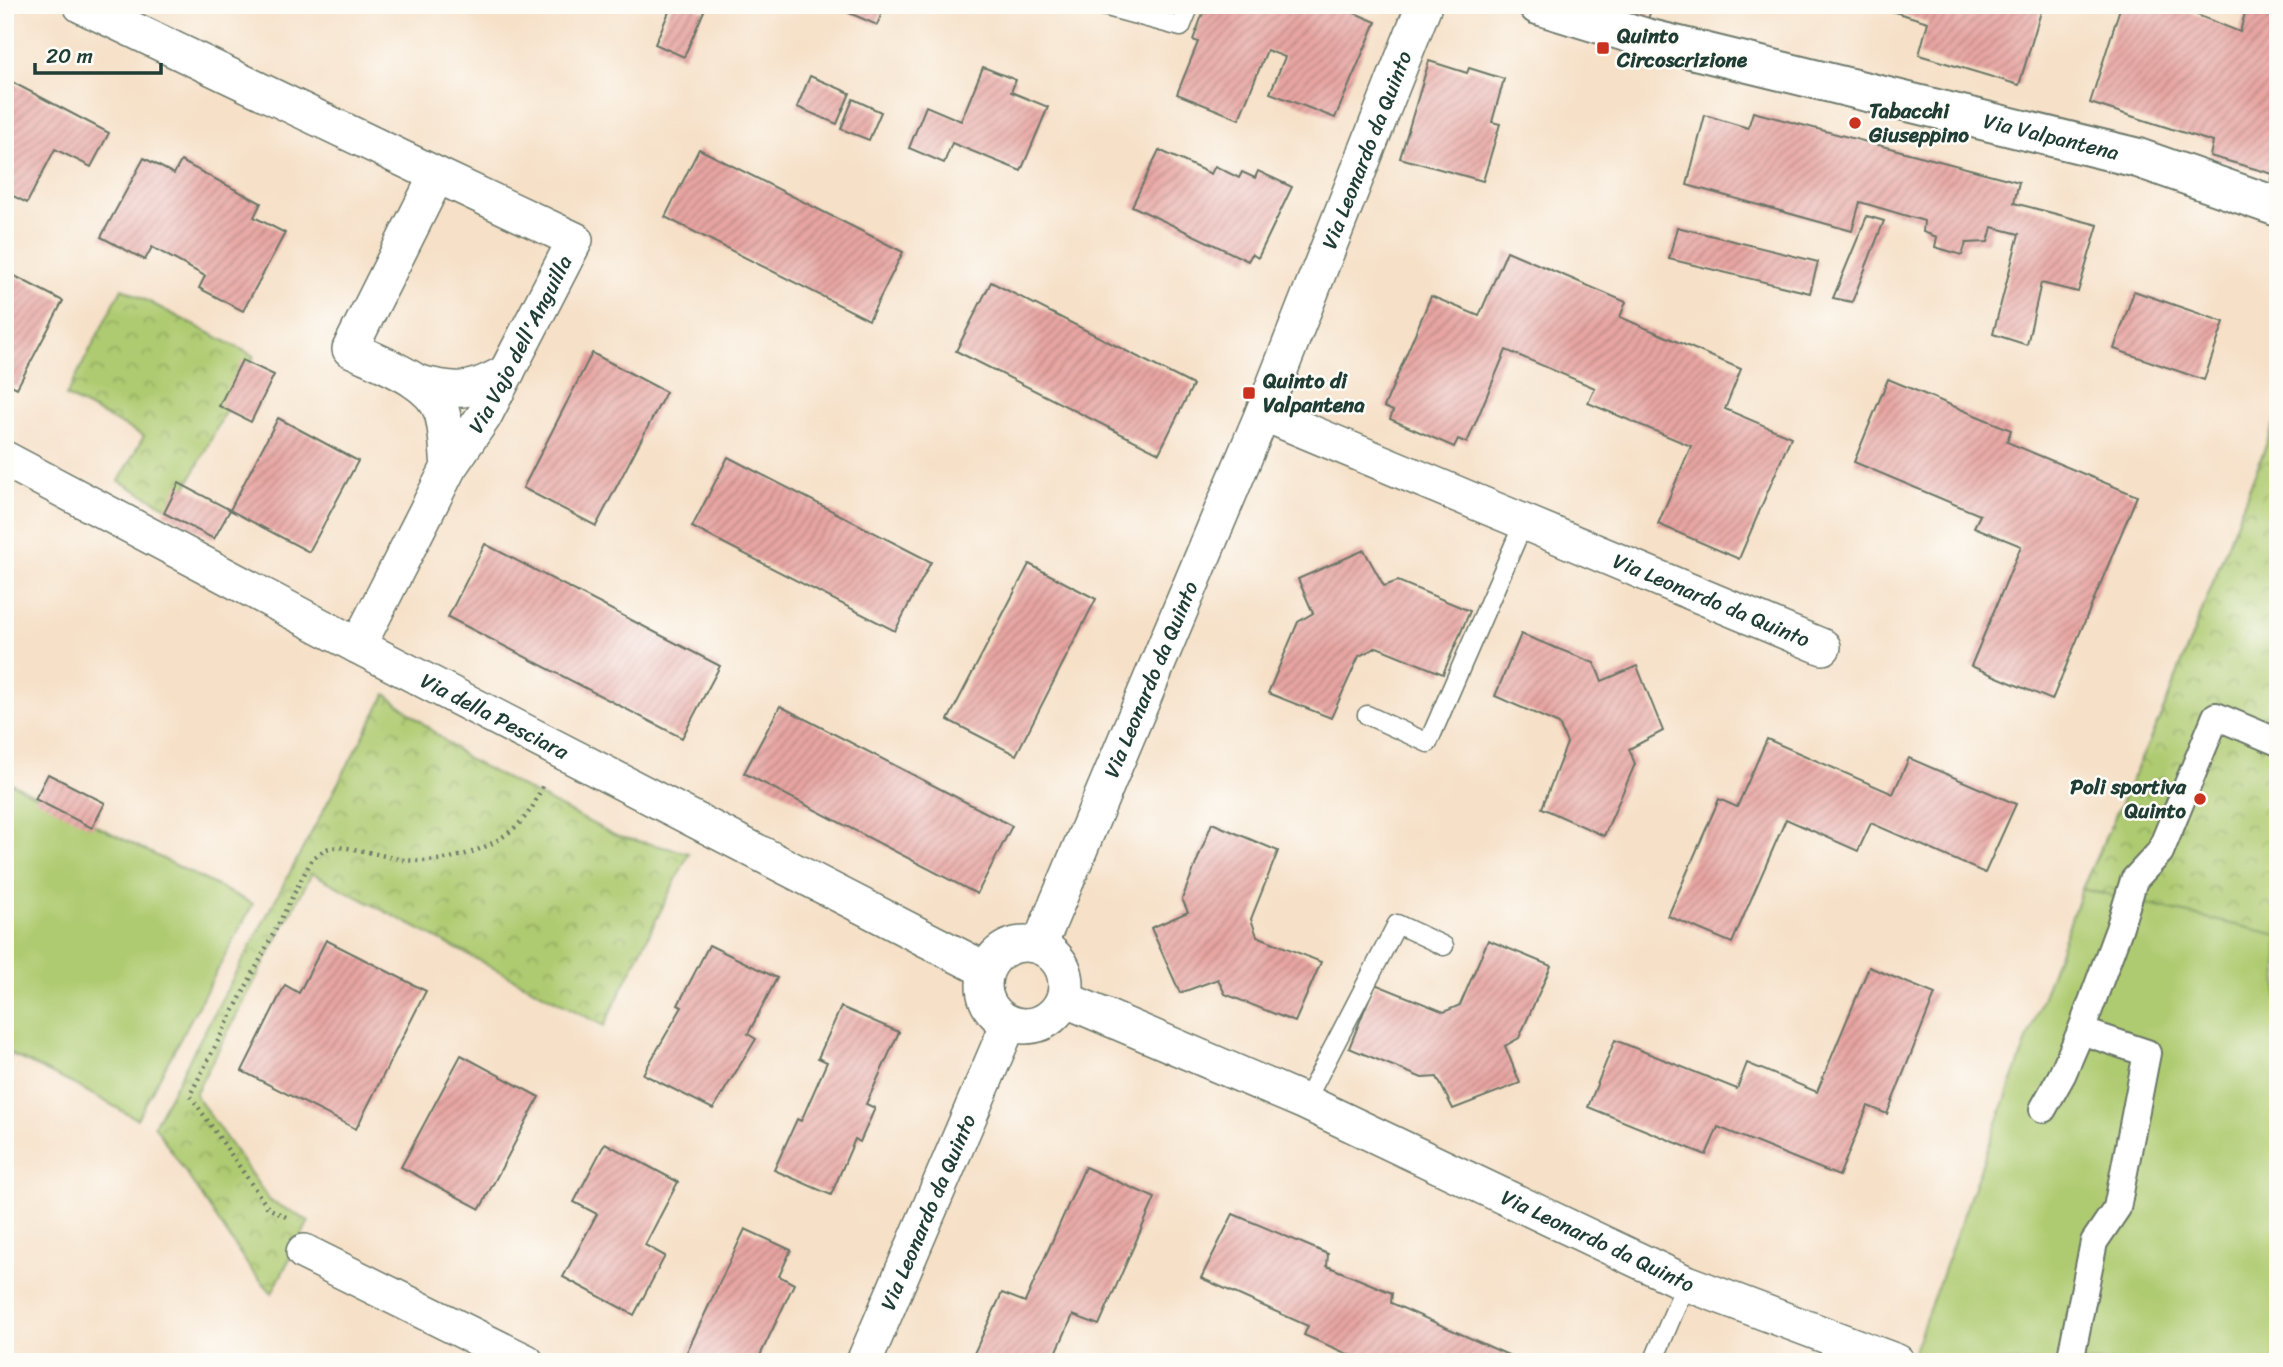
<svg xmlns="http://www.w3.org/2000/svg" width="2283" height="1367" font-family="Sriracha,sans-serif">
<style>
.green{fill:#afcb71;stroke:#678452;stroke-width:2}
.park{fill:url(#park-crowns);stroke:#678452;stroke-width:2}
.building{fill:url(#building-hatch)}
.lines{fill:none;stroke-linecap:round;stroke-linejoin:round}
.service-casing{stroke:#6a7667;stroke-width:21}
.pedestrian-casing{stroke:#6a7667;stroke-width:30}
.minor-casing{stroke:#6a7667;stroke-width:38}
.tertiary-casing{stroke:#6a7667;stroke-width:42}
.path{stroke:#6a7667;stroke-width:4.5;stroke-dasharray:2 5;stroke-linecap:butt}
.service{stroke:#fff;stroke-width:18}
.pedestrian{stroke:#fff;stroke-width:26}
.minor{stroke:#fff;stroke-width:35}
.tertiary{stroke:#fff;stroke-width:38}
.poi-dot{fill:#c8321e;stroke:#fdfcf7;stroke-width:2.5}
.labels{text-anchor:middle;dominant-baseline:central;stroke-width:5;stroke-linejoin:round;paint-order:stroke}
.poi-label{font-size:21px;font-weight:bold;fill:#1f3d34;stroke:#fdfcf7;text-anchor:start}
.street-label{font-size:21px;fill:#1f3d34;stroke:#fdfcf7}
</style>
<defs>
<pattern id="park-crowns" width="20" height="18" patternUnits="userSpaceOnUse" patternTransform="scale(1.75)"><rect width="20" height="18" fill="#afcb71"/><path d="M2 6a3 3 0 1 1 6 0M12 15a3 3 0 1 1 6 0" fill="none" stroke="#8ea65e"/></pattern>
<pattern id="building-hatch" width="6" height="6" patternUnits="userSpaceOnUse" patternTransform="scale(1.75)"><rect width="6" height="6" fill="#e8a5a2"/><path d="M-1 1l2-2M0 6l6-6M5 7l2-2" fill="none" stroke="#bb8885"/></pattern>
</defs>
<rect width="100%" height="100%" fill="#fdfcf7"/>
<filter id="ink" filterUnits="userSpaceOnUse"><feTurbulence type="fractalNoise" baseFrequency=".0143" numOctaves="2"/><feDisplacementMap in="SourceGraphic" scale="14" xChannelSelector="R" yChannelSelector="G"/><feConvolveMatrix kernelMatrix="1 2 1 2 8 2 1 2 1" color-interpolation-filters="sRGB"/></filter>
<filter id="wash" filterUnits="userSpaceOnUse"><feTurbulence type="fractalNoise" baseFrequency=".00686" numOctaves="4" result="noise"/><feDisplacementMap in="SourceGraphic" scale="28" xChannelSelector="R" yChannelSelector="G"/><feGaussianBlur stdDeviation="1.57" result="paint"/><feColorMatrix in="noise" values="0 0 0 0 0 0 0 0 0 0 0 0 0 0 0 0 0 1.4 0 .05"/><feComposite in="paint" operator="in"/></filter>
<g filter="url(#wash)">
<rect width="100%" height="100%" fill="#f6e0c7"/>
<!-- green -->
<g class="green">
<path d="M2278,414V1362H1910L2082,889L2164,709Z"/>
<path d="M5,780L253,904L137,1119L79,1087L5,1051Z"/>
</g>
<!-- park -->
<g class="park">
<path d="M122,288L254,356L174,511L119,481L144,436L66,396Z"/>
<path d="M2278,415V935L2082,889L2164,709Z"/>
<path d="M386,694L468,759L616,836L689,853L604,1026L312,873L195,1094L270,1201L309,1221L272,1293L251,1270L154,1125Z"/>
</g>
<g id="blocks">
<!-- building -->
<g class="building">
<path d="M672,5H690L704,11L684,57L655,44Z"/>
<path d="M831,5H885L877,25Z"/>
<path d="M1206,5H1336L1376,22L1335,118L1270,93L1285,57L1267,50L1239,119L1177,94L1198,42L1193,40Z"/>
<path d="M1588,5H1653L1645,27Z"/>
<path d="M1871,5H2043L2019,85L1919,55L1928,22Z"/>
<path d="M2121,5H2172L2240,32L2247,5H2278V195L2269,192L2273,174L2210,156L2213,142L2090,103Z"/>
<path d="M1429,61L1467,73L1469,68L1504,79L1492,122L1500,124L1483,181L1400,158Z"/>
<path d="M983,67L1016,80L1011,92L1048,107L1021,171L952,143L944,163L909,148L926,106L961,121Z"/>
<path d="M810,76L850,93L837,124L797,107Z"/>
<path d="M12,82L109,133L91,167L55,149L27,203L5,192V96Z"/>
<path d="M853,99L881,112L869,140L841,129Z"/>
<path d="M1753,112L2019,182L2014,203L2098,225L2078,292L2041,283L2027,345L1993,334L2019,234L1992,227L1988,242L1966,243L1962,255L1935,247L1937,237L1923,232L1924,221L1860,202L1852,231L1687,185L1705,115L1748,128Z"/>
<path d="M699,149L903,252L869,320L665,217Z"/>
<path d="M1159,150L1211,174L1215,166L1239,178L1242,172L1255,178L1258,171L1292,187L1258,258L1252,254L1248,261L1132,206Z"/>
<path d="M144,158L174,174L181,161L261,203L254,217L285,233L243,311L199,288L205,276L152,247L145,260L101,237Z"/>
<path d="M1867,216L1884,221L1852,302L1833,298Z"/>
<path d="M1677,227L1818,262L1810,293L1669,259Z"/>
<path d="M1507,251L1626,302L1620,317L1741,369L1725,409L1791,437L1739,559L1658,524L1691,446L1588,403L1595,388L1506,350L1467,443L1458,439L1454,447L1390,419L1393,411L1384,407L1431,296L1479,316Z"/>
<path d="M5,271L63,301L17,388L5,382Z"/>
<path d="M991,282L1193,385L1159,453L956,351Z"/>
<path d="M2134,291L2224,322L2204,380L2114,349Z"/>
<path d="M592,353L666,392L596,526L523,488Z"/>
<path d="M242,360L274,375L251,422L219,406Z"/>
<path d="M1888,379L2011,430L2007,442L2137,496L2052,700L1971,666L2021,546L1974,527L1980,515L1854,462Z"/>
<path d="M278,418L358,461L309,552L230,510L214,539L164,513L179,483L230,510Z"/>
<path d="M728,457L931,562L895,631L692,527Z"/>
<path d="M485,544L720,666L682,738L448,617Z"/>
<path d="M1364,550L1384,586L1398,581L1470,611L1443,674L1377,647L1359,656L1331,718L1268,693L1298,622L1313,613L1298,579Z"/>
<path d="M1029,564L1096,599L1016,755L948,720Z"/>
<path d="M1521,634L1594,663L1602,681L1637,666L1663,731L1629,749L1635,764L1604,836L1542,808L1567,743L1559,724L1495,696Z"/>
<path d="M780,706L1012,826L977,894L744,773Z"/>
<path d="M1767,739L1893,794L1909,758L2016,804L1985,873L1871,823L1858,851L1786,819L1732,943L1668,916L1719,799L1737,807Z"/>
<path d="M48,774L105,803L92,828L35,799Z"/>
<path d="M1212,823L1278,851L1251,919L1257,936L1321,962L1295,1022L1225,994L1218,979L1180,993L1151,928L1188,912L1182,899Z"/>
<path d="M326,940L426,991L356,1129L242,1071L285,985L299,993Z"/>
<path d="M1488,940L1551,966L1519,1038L1505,1046L1520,1083L1453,1109L1437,1077L1422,1078L1349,1048L1375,984L1444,1012L1460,1005Z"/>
<path d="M709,945L777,978L748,1034L756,1039L713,1109L643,1074L682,1007L678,1005Z"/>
<path d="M1869,967L1935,994L1887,1114L1868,1106L1839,1176L1718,1127L1706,1155L1588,1107L1615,1040L1737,1089L1747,1063L1817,1092Z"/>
<path d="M841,1007L899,1032L866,1104L875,1108L860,1142L855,1139L831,1195L774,1170L797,1119L801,1121L827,1062L818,1058Z"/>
<path d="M461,1055L539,1097L480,1209L401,1167Z"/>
<path d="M605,1143L678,1182L645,1245L665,1256L634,1315L563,1277L597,1214L574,1202Z"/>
<path d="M1085,1167L1155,1198L1099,1325L1073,1315L1052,1362H970L1002,1293L1025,1302Z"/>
<path d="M1233,1214L1328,1254L1327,1266L1392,1293L1391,1303L1524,1362H1366L1304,1335L1308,1326L1201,1278Z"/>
<path d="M745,1229L791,1250L779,1276L794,1284L777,1320L757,1362H682Z"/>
</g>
</g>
</g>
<g filter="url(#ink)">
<use href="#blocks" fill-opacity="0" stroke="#6a7667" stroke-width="2"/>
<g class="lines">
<defs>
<g id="service">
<path d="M1100,5L1181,27L1190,5"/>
<path d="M1367,715L1428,743L1524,522"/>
<path d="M1305,1102L1397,924L1444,946"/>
<path d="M1653,1362L1686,1283"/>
</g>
<g id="pedestrian">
<path d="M2043,1109L2062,1075L2081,1031"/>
<path d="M2070,1362L2094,1242L2117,1208L2147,1053L2081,1031L2119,929L2134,880L2160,852L2216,716L2278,742"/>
</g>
<g id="minor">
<path d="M81,5L437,175"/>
<path d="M419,383C459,393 471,392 507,372"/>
<path id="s1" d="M1263,413L1823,647"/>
<path id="s2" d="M5,459L358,646L986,970"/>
<path id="s3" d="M358,646L449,467L484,416L575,240L437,175L350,349C379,363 432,380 442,413C447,429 447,450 449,467"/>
<circle cx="1025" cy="985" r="41"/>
<path id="s4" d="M1039,946L1263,413L1424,5"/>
<path id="s5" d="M1064,999L1305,1102L1686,1283L1897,1362"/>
<path d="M304,1252L526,1362"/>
<path id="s6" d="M864,1362L1009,1023"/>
</g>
<g id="tertiary">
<path id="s7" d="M1538,5L1646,38L2138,158L2278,207"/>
</g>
</defs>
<!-- service casing -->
<use href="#service" class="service-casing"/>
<!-- pedestrian casing -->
<use href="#pedestrian" class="pedestrian-casing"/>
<!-- minor casing -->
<use href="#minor" class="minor-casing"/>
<!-- tertiary casing -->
<use href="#tertiary" class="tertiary-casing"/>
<!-- path -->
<path class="path" d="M286,1217L268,1208L190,1095L312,859C317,856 324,849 330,848C344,844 382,856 398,859C443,867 501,850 529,812C535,804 539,793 544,783"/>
<!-- service -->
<use href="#service" class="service"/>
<!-- pedestrian -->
<use href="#pedestrian" class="pedestrian"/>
<!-- minor -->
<use href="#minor" class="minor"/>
<!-- tertiary -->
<use href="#tertiary" class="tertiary"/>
</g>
</g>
<!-- markers -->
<g class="poi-dot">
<rect x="1596" y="41" width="14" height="14" rx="3.5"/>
<circle cx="1855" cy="123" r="7"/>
<rect x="1242" y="386" width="14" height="14" rx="3.5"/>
<circle cx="2200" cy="799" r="7"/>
</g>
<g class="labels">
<!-- poi labels -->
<g class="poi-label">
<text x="1617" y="36">Quinto<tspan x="1617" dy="24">Circoscrizione</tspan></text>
<text x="1869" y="111">Tabacchi<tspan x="1869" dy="24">Giuseppino</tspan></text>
<text x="1263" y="381">Quinto di<tspan x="1263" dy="24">Valpantena</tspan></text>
<text x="2186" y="787" text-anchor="end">Poli sportiva<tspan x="2186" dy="24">Quinto</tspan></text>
</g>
<!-- street labels -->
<g class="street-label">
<text stroke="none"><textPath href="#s7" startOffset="530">Via Valpantena</textPath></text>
<text stroke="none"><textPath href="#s4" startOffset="861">Via Leonardo da Quinto</textPath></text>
<text stroke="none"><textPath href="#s3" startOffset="343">Via Vajo dell'Anguilla</textPath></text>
<text stroke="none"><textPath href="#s1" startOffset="486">Via Leonardo da Quinto</textPath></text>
<text stroke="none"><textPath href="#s4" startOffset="289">Via Leonardo da Quinto</textPath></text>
<text stroke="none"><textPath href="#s2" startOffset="553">Via della Pesciara</textPath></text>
<text stroke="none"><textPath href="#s6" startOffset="163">Via Leonardo da Quinto</textPath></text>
<text stroke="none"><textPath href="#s5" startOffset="586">Via Leonardo da Quinto</textPath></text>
</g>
</g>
<!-- margin -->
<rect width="2283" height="1367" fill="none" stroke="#fdfcf7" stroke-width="28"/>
<!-- scale -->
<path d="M35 63v10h126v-10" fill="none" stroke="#1f3d34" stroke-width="3.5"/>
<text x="46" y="63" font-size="21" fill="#1f3d34" stroke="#fdfcf7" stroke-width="5" paint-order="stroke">20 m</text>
</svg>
